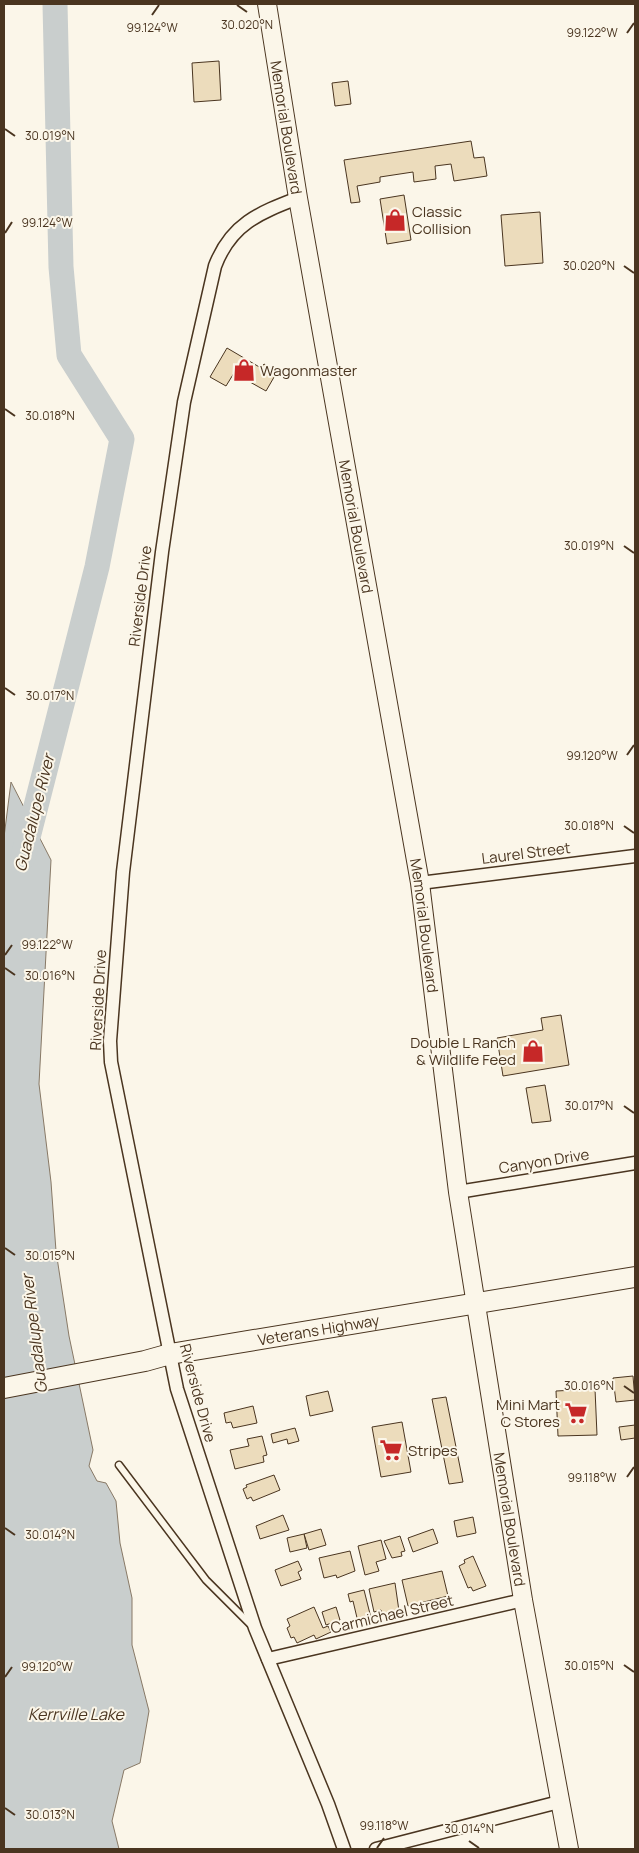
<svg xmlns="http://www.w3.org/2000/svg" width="639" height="1853" font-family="Manrope,sans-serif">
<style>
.water{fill:#c9cecd;stroke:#887966}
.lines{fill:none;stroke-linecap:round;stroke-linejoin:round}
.river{stroke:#c9cecd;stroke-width:25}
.building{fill:#ecdcbc;stroke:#4a3520}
.service-casing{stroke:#4a3520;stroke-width:9}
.minor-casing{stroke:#4a3520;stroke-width:15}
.secondary-casing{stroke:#4a3520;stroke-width:20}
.primary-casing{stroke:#4a3520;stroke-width:22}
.service{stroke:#fbf6e9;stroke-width:6}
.minor{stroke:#fbf6e9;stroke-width:12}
.secondary{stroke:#fbf6e9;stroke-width:18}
.primary{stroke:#fbf6e9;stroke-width:20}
.ticks{fill:none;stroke:#4a3520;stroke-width:2}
.labels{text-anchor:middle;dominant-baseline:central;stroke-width:4;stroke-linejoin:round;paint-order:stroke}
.street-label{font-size:15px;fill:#4a3520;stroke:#fbf6e9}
.poi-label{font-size:15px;fill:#4a3520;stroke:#fbf6e9;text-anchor:start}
.water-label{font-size:16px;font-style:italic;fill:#4a3520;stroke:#fbf6e9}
.ticks-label{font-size:12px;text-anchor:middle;fill:#4a3520;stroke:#fbf6e9;stroke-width:4;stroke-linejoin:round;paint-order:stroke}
</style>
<rect width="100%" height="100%" fill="#fbf6e9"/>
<!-- water -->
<path class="water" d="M11,782L51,860L39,1084L51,1182L56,1251L69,1336L93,1450L89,1466L97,1481L106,1483L116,1501L120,1543L132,1598V1645L149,1711L140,1763L124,1770L112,1821L119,1849H4V837Z"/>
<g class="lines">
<!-- river -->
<path class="river" d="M23,857L97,567L122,439L69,355L61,267L55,4"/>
</g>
<!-- building -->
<g class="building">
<path d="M219,61L221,100L194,102L192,63Z"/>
<path d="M348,81L351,104L335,106L332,83Z"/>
<path d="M471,141L474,158L484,157L487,176L454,181L451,164L435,166L436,179L414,182L413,172L380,177V182L357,186L360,202L351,203L344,160Z"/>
<path d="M404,195L411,240L387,244L380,199Z"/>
<path d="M540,212L543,263L505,266L501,215Z"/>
<path d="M227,348L261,368L264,364L277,372L266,391L234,373L226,386L210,377Z"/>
<path d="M561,1015L569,1065L503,1076L497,1038L543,1030L541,1018Z"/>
<path d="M545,1085L551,1121L532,1123L526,1088Z"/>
<path d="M633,1376L635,1400L616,1402L613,1378Z"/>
<path d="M595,1389L597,1435L558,1436L556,1391Z"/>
<path d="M328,1391L333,1411L310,1416L306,1396Z"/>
<path d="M446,1397L463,1482L449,1484L432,1399Z"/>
<path d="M253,1406L257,1423L233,1428L231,1422L226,1423L224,1413Z"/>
<path d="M402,1422L411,1472L381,1477L372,1427Z"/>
<path d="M635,1425V1438L621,1440L619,1427Z"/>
<path d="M295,1428L299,1441L288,1444L287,1439L273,1443L271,1434Z"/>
<path d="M262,1436L267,1455L263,1456L264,1462L235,1469L230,1450L249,1446L247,1439Z"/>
<path d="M274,1475L280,1490L253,1501L251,1497L247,1499L243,1489L247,1487L246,1485Z"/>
<path d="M283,1515L289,1530L260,1539L256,1526Z"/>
<path d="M473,1517L476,1533L457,1537L454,1521Z"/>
<path d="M321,1529L326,1545L309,1550L304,1534Z"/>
<path d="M433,1529L438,1543L413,1552L408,1538Z"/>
<path d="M304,1534L307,1548L290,1552L287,1538Z"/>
<path d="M400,1536L405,1551L401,1552L402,1556L392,1558L384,1541Z"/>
<path d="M381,1540L386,1559L376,1562L379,1571L365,1575L358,1546Z"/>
<path d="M350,1551L355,1571L337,1578L336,1575L324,1578L319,1558Z"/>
<path d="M473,1556L486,1586L473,1591L471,1587L468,1588L459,1566L465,1563L464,1560Z"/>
<path d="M298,1561L302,1570L298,1572L301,1579L281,1586L275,1570Z"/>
<path d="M442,1571L448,1596L408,1606L402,1580Z"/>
<path d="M395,1583L399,1611L382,1615L381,1610L374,1612L369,1589Z"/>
<path d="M364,1590L371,1618L358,1622L353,1601L350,1602L348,1594Z"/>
<path d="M314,1607L323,1628L328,1626L331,1632L316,1639L314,1635L297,1643L294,1637L291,1638L287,1628L290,1626L287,1619Z"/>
<path d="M336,1607L340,1620L326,1625L322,1612Z"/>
</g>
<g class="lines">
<defs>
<path id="service" d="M119,1465L206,1580L250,1624"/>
<g id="minor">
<path d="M298,198C259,213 231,224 215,266L184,402L162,552L123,872L110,1041L111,1062L177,1389L255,1628L328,1804L344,1849"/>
<path d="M420,883L635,856"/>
<path d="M458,1192L635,1163"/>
<path d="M268,1659L523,1600"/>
<path d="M376,1849L559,1802"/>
</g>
<g id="secondary">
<path id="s1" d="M267,4L298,198L420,883L458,1192L523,1600L569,1849"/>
</g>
<g id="primary">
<path id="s2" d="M4,1388L145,1361L170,1354L635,1277"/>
</g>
</defs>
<!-- service casing -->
<use href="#service" class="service-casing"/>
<!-- minor casing -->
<use href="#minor" class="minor-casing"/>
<!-- secondary casing -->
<use href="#secondary" class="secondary-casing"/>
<!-- primary casing -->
<use href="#primary" class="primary-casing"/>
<!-- service -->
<use href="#service" class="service"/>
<!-- minor -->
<use href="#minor" class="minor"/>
<!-- secondary -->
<use href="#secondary" class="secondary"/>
<!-- primary -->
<use href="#primary" class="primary"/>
</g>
<!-- ticks -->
<path class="ticks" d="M237,5L247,12M152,15L159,5M627,33L634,23M5,129L15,136M5,233L12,222M624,266L634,273M5,409L15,416M624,546L634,553M5,688L15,695M627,755L634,745M624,826L634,833M5,955L12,945M5,968L15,975M624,1106L634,1113M5,1248L15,1255M624,1386L634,1393M627,1477L634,1467M5,1528L15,1535M624,1665L634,1672M5,1677L12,1667M5,1808L15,1815M469,1841L479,1848M377,1848L384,1838"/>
<!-- icons -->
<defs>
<symbol id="shop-bare" viewBox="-9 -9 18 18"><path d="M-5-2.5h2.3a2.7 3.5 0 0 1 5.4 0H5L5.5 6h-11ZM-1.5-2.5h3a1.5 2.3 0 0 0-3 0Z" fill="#c62828" stroke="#fbf6e9" stroke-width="2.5" paint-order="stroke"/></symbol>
<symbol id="supermarket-bare" viewBox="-9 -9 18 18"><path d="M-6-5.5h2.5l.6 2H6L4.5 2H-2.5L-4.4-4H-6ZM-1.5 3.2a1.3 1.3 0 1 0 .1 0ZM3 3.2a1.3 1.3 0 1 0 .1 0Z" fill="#c62828" stroke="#fbf6e9" stroke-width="2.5" paint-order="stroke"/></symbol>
</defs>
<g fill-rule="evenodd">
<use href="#shop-bare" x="379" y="204" width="32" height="32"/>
<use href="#shop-bare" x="228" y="354" width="32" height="32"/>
<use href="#shop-bare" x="517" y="1035" width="32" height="32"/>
<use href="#supermarket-bare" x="560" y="1397" width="32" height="32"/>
<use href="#supermarket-bare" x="375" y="1434" width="32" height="32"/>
</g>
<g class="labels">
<!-- street labels -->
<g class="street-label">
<text stroke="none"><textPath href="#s1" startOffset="125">Memorial Boulevard</textPath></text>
<text stroke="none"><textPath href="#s1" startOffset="530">Memorial Boulevard</textPath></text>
<text transform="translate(140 596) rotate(-83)">Riverside Drive</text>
<text transform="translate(526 853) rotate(-7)">Laurel Street</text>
<text stroke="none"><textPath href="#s1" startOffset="935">Memorial Boulevard</textPath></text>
<text transform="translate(98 1000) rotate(-87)">Riverside Drive</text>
<text transform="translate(544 1161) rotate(-9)">Canyon Drive</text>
<text stroke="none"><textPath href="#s2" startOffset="320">Veterans Highway</textPath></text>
<text transform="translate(198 1393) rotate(75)">Riverside Drive</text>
<text stroke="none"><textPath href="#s1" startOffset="1535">Memorial Boulevard</textPath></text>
<text transform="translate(392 1614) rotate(-13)">Carmichael Street</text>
</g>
<!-- poi labels -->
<g class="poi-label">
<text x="412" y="211">Classic<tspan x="412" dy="17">Collision</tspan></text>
<text x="260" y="370">Wagonmaster</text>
<text x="516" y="1042" text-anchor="end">Double L Ranch<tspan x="516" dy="17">&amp; Wildlife Feed</tspan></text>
<text x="560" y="1404" text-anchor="end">Mini Mart<tspan x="560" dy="17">C Stores</tspan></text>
<text x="408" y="1450">Stripes</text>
</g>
<!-- water labels -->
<g class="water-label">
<text transform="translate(34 813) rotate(-76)">Guadalupe River</text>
<text transform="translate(34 1334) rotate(-97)">Guadalupe River</text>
<text x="76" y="1714">Kerrville Lake</text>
</g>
</g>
<g class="ticks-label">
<text x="247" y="29">30.020°N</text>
<text x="152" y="32">99.124°W</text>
<text x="592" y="37">99.122°W</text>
<text x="50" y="140">30.019°N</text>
<text x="47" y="227">99.124°W</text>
<text x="589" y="270">30.020°N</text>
<text x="50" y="420">30.018°N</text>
<text x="589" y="550">30.019°N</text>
<text x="50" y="700">30.017°N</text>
<text x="592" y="760">99.120°W</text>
<text x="589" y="830">30.018°N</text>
<text x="47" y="949">99.122°W</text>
<text x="50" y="980">30.016°N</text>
<text x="589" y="1110">30.017°N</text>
<text x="50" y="1260">30.015°N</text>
<text x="589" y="1390">30.016°N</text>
<text x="592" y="1482">99.118°W</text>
<text x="50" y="1539">30.014°N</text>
<text x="589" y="1670">30.015°N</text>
<text x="47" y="1671">99.120°W</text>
<text x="50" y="1819">30.013°N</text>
<text x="384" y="1830">99.118°W</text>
<text x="469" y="1833">30.014°N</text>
</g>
<!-- border -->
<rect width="639" height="1853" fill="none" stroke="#4a3520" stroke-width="10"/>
</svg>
